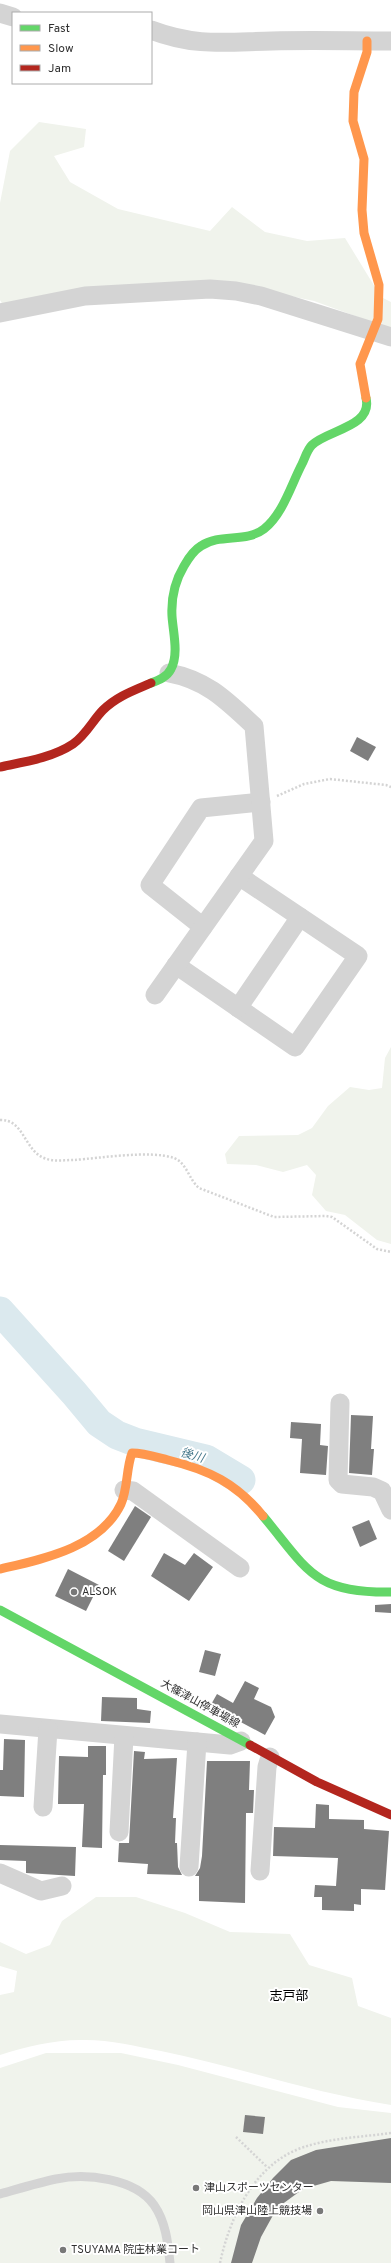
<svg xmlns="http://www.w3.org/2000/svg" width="391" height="2263" font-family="Overpass,'Noto Sans JP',sans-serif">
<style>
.green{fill:#f0f3ec}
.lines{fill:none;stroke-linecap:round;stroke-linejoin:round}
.river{stroke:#dbe9ee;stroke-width:29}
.building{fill:#7f7f7f}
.path{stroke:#d4d4d4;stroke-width:2.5;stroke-dasharray:2 2;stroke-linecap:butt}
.lane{stroke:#d4d4d4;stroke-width:9}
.street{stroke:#d4d4d4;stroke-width:19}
.fast{stroke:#63d668;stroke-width:9}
.slow{stroke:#ff974d;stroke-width:9}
.jam{stroke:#b3261e;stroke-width:9}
.poi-dot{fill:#787878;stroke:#fff;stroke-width:1.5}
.labels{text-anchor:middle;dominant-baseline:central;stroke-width:4;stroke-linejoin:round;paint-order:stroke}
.poi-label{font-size:11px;fill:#303030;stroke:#fff;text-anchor:start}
.street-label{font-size:11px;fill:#303030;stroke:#fff}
.water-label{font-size:12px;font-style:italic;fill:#45788b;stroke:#fff}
.quarter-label{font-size:13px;fill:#000;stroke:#fff}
</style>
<rect width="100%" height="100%" fill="#fff"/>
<!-- green -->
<g class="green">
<path d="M39,122L86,129L84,147L54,156L70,182L118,209L210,231L232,207L265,232L307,241L345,238L381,297L391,302V329L314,301L257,289L3,305L0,300V203L10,151Z"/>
<path d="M391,1047V1244L377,1240L345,1215L326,1211L312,1195L316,1175L307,1165L283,1172L256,1165L227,1164L225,1154L239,1136L298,1135L312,1128L328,1106L350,1087L369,1090L382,1088L385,1058Z"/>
<path d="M96,1897H136L185,1913L230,1932L290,1934L309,1965L352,1978L358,2006L391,2018V2105C313,2093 238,2067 161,2051C135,2046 107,2039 80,2040C53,2040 25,2047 0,2055V1995L14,1992L17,1971L0,1966V1942L26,1954L50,1945L62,1921Z"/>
<path d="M46,2053H121L178,2065L338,2107L391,2113V2263H0V2068Z"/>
</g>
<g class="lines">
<!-- river -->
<path class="river" d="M0,1311L74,1393L99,1423L117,1435L135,1442L206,1459L241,1480"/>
</g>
<!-- building -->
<g class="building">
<path d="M357,737L376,747L368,761L350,751Z"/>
<path d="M351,1415L373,1416L371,1449H374L372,1475L349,1473Z"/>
<path d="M291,1422L321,1424L320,1445L328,1446L326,1475L300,1473L302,1439L290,1438Z"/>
<path d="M135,1506L151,1517L124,1561L108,1551Z"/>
<path d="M369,1520L377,1539L360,1547L352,1527Z"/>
<path d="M164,1553L185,1565L194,1553L213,1567L189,1601L151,1576Z"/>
<path d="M68,1569L99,1585L86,1611L55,1596Z"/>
<path d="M391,1604V1613L375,1612V1605Z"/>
<path d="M205,1650L221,1654L215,1676L199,1672Z"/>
<path d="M245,1681L259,1688L254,1699L271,1707L275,1717L265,1735L222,1712L221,1715L209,1708L217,1694L233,1703Z"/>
<path d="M102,1697L137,1698V1709L151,1711L150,1723L101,1721Z"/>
<path d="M4,1739L25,1740L24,1797L0,1796V1770H3Z"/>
<path d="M88,1746H106V1775H103L102,1848L82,1847L84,1804H58L59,1756L88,1757Z"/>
<path d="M134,1751L145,1752L144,1759L177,1758L173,1818H176L175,1843H177L178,1867L182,1875L147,1874L148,1864L118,1862L119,1843H129Z"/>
<path d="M207,1761H250L249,1790H254L253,1813H246L245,1903L199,1901V1876H195L200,1868L202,1856Z"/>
<path d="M316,1804L329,1805V1819L364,1820V1829L389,1831L385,1890L361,1889V1905L354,1904V1911L322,1910V1897H314L315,1885L336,1886L338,1858L273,1856L274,1827L315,1828Z"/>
<path d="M0,1845L76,1847L75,1876L26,1873V1861L0,1860Z"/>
<path d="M245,2115L265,2117L263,2134L243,2132Z"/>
<path d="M391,2138V2183L331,2181L303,2189L277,2208L261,2237L252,2263H231L241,2225L257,2198L273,2178L291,2160L316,2150Z"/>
</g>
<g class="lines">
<!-- path -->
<g class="path">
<path d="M277,796L304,784L330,779L386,785L391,787"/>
<path d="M0,1120C24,1119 24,1150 44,1158C53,1162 64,1160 74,1160C101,1158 150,1150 174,1158C187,1163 189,1180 199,1188L274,1217L326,1216L332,1217L377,1249L391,1252"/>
<path d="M236,2137L267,2167"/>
<path d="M220,2263C230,2216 255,2163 304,2147C331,2138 362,2137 391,2133"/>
</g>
<!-- lane -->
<path class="lane" d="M0,2194C18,2189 37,2183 56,2179C86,2173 135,2178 154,2205C166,2222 168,2244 170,2263"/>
<!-- street -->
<g class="street">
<path d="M0,13L13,17"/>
<path d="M151,30C196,47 225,42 272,41C311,40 351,41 391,41"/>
<path d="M0,313L85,296L210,289L236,291L261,296L391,337"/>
<path d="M203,927L150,885L201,808L261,802"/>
<path d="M176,965L295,1047L358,956L239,876"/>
<path d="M155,995L264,841L254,726C227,701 207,680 169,673"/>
<path d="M238,1008L300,917"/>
<path d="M340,1403L338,1480L342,1484L373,1487L382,1491L391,1510"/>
<path d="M124,1490L133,1491L240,1568"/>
<path d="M0,1724L230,1745L241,1741"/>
<path d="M43,1807L48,1729"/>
<path d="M119,1832L124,1736"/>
<path d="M189,1867L197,1742"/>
<path d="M260,1871L267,1767L270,1757"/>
<path d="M0,1873L41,1891L62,1886"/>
</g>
<!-- fast -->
<g class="fast">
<path d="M151,683C159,680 167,677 171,669C179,654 173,632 172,616C171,598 175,581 184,566C188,559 194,550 201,546C220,533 246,543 264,529C283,514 291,485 302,464C305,458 307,450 312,445C327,430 373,427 366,398"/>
<path d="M263,1516C308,1570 313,1593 391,1592"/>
<path d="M0,1610L250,1745"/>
</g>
<!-- slow -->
<g class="slow">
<path d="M366,398L360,364L378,319L379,285L364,233L362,210L364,159L353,121L354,92L367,52V41"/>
<path d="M0,1569C43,1559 100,1548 121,1504C128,1488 126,1469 132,1453C144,1453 156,1457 168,1460C209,1470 236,1483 263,1516"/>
</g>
<!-- jam -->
<g class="jam">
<path d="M0,767C24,762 52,758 73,744C86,735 93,720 103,710C117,696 135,690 151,683"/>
<path d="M250,1745L317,1782L391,1815"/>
</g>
</g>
<!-- markers -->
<g class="poi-dot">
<circle cx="74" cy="1592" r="4"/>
<circle cx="196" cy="2188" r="4"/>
<circle cx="320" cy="2211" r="4"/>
<circle cx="63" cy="2250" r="4"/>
</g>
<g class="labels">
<!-- poi labels -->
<g class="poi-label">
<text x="82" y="1592">ALSOK</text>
<text x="204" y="2188">津山スポーツセンター</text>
<text x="312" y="2211" text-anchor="end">岡山県津山陸上競技場</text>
<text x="71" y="2250">TSUYAMA 院庄林業コート</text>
</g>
<!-- street labels -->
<g class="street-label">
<text transform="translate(200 1704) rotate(29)">大篠津山停車場線</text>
</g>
<!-- water labels -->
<g class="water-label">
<text transform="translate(192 1456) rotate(16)">後川</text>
</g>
<!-- quarter labels -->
<g class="quarter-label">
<text x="289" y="1997">志戸部</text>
</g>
</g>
<!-- legend -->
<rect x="12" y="12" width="140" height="72" fill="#ffffff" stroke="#acacac"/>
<rect x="20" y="25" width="20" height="6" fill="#63d668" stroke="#acacac"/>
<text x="48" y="32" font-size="12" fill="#303030">Fast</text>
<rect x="20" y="45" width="20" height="6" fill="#ff974d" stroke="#acacac"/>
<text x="48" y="52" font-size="12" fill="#303030">Slow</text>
<rect x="20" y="65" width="20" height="6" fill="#b3261e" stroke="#acacac"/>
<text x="48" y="72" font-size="12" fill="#303030">Jam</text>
</svg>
